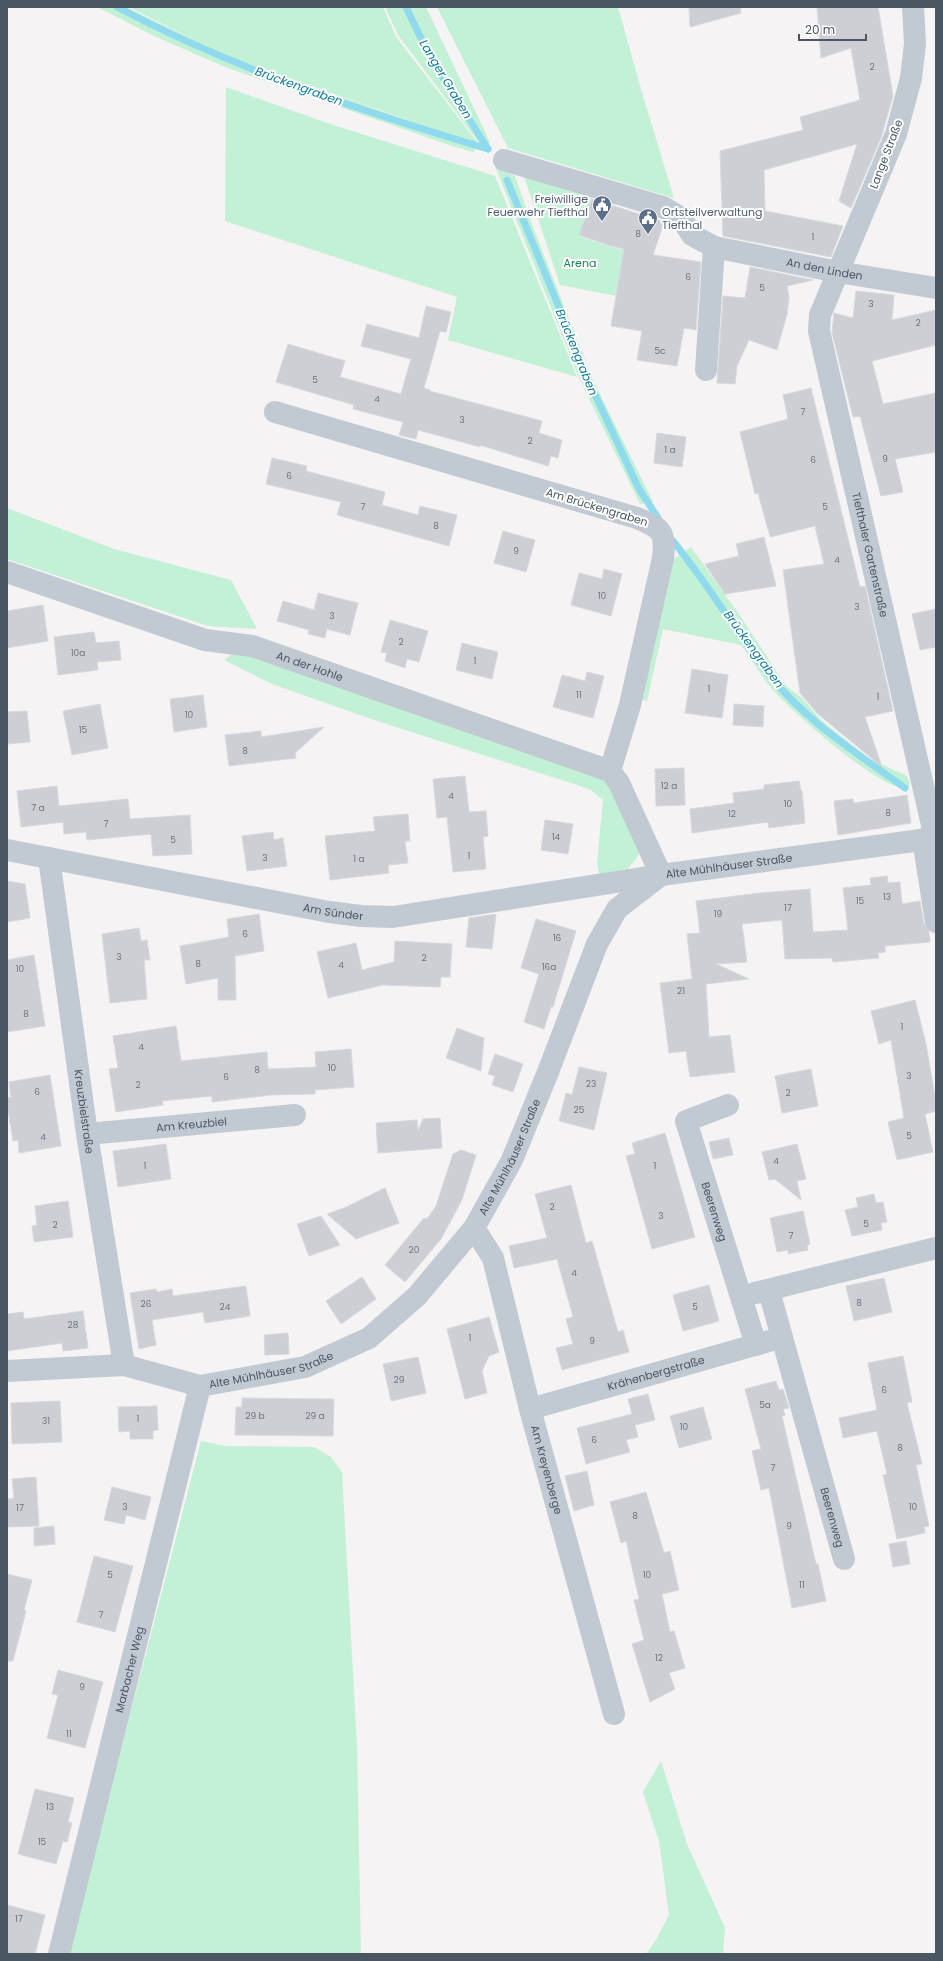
<svg xmlns="http://www.w3.org/2000/svg" width="943" height="1961" font-family="Poppins,sans-serif">
<style>
.green{fill:#c3f1d5}
.lines{fill:none;stroke-linecap:round;stroke-linejoin:round}
.stream{stroke:#90daee;stroke-width:7}
.building{fill:#cdcfd5;stroke:#d7d9de}
.minor{stroke:#c1cad2;stroke-width:22}
.labels{text-anchor:middle;dominant-baseline:central;stroke-width:4;stroke-linejoin:round;paint-order:stroke}
.number-label{font-size:9px;fill:#6b747e}
.street-label{font-size:11px;fill:#4a5661;stroke:#fff}
.service-label{font-size:11px;fill:#4e5e75;stroke:#fff;text-anchor:end}
.park-label{font-size:11px;fill:#17864f;stroke:#fff}
.water-label{font-size:12px;font-style:italic;fill:#0c7c9b;stroke:#fff}
</style>
<rect width="100%" height="100%" fill="#f5f3f3"/>
<!-- green -->
<g class="green">
<path d="M97,7H126L210,48L235,58L210,48L129,7H383L396,37L481,147L286,76L478,147L473,152L452,146L225,67L152,35Z"/>
<path d="M385,7H426L490,142L483,148L398,35Z"/>
<path d="M437,7H618L643,96L674,198L508,148Z"/>
<path d="M226,87L330,124L495,176L577,377L448,340L457,297L225,221Z"/>
<path d="M495,166L515,176L531,222L593,380L653,502L640,504L579,378Z"/>
<path d="M524,176L592,198L579,236L611,247L631,251L619,278L616,296L560,285Z"/>
<path d="M7,508L114,549L231,580L257,629L208,626L7,559Z"/>
<path d="M691,547L741,617L786,686L803,699L821,720L868,758L907,776L910,783L907,790C875,785 799,718 775,692C762,678 752,660 741,645L663,629L647,701L637,699L666,564Z"/>
<path d="M237,651L608,775L641,845L638,856L623,875L608,878L599,873L597,864L603,800L591,790L574,784L377,721L272,684L224,660Z"/>
<path d="M201,1441L225,1446L314,1447L331,1457L342,1472L357,1746L361,1954H68Z"/>
<path d="M661,1761L687,1844L725,1928L723,1954H646L656,1940L669,1915L659,1841L643,1792Z"/>
</g>
<g class="lines">
<!-- stream -->
<g class="stream">
<path d="M117,7C234,69 361,111 488,149"/>
<path d="M406,7L430,57L488,149"/>
<path d="M507,180L592,388L639,489L658,518"/>
<path d="M673,541C708,584 736,632 770,676C807,722 858,754 905,788"/>
</g>
</g>
<!-- building -->
<g class="building">
<path d="M689,7H740L741,13L690,27Z"/>
<path d="M817,7H878L893,96L881,138L851,208L839,201L857,144L764,170L765,211L843,226L831,257L723,236L720,151L803,130L800,117L860,100L851,48L821,58Z"/>
<path d="M592,199L664,222L653,255L701,262L696,330L684,328L677,366L637,360L642,331L611,326L624,249L611,246L579,235Z"/>
<path d="M750,267L813,280L787,286L789,298L787,314L777,350L749,340L737,366L735,384L717,383L723,296L745,298Z"/>
<path d="M856,291L894,295L892,320L936,310V345L872,361L883,404L936,393V452L895,459L903,492L881,496L860,416L853,417L832,333L834,313L853,318Z"/>
<path d="M426,306L451,312L446,332L440,331L424,388L430,390V391L542,421L539,433L562,440L558,458L551,456L548,466L480,445V447L418,430L416,439L399,435L403,422L353,409L354,405L276,382L288,344L345,361L340,377L401,394L411,359L361,346L367,324L419,338Z"/>
<path d="M811,388L860,587L865,586L893,711L865,717L882,767L818,714L800,693L783,570L824,564L815,526L770,537L758,493L755,494L740,432L788,419L783,395Z"/>
<path d="M657,433L686,437L682,467L654,463Z"/>
<path d="M272,458L307,466L306,471L385,492L382,505L418,515L420,506L457,515L449,546L337,515L341,502L266,484Z"/>
<path d="M503,531L535,540L526,572L494,563Z"/>
<path d="M764,537L776,586L725,594L705,564L739,556L736,544Z"/>
<path d="M604,569L622,574L611,616L571,605L579,573L602,579Z"/>
<path d="M318,593L358,603L350,635L327,629L325,638L308,634L309,630L277,621L283,601L314,610Z"/>
<path d="M43,605L48,641L7,648V611Z"/>
<path d="M936,609V647L920,650L912,614Z"/>
<path d="M390,620L428,631L419,662L407,659L405,668L385,661L387,653L381,652Z"/>
<path d="M94,632L96,643L119,641L121,660L97,662L98,670L58,675L54,637Z"/>
<path d="M462,643L498,652L492,679L456,670Z"/>
<path d="M692,669L728,675L722,718L685,713Z"/>
<path d="M587,672L604,676L593,718L553,707L562,675L585,681Z"/>
<path d="M203,695L207,727L174,732L170,699Z"/>
<path d="M100,704L108,748L72,755L63,711Z"/>
<path d="M734,704L764,706L763,727L733,725Z"/>
<path d="M27,711L30,742L7,744V712Z"/>
<path d="M324,727L295,753L296,758L229,766L225,735L261,731V737Z"/>
<path d="M684,768L685,805L656,806L655,769Z"/>
<path d="M465,776L469,812L486,811L488,836L483,837L486,869L453,872L447,817L437,818L433,779Z"/>
<path d="M799,781L801,791H802L805,823L769,828L768,822L692,833L690,809L734,803L733,793L764,789V785Z"/>
<path d="M57,786L59,806L128,799L130,819L190,815L192,854L153,856L151,834L87,840L86,832L64,834L63,822L21,827L17,791Z"/>
<path d="M907,795L911,823L838,835L834,801L853,799L854,803Z"/>
<path d="M408,814L410,841H405L408,863L388,865L389,873L330,880L325,836L375,831L373,817Z"/>
<path d="M545,820L573,824L568,854L541,850Z"/>
<path d="M273,832L274,840L283,838L287,866L247,871L242,836Z"/>
<path d="M887,876L888,883L900,882L902,904L920,901L924,924L929,932L930,942L885,946V952L878,953L879,958L833,962L832,958L785,959L782,920L742,924L747,962L716,964L749,979L706,984L709,1037L730,1035L735,1072L690,1077L686,1051L669,1053L660,983L692,979L687,934L700,933L696,901L760,893L810,889L813,932L848,930L843,888L871,885L870,878Z"/>
<path d="M7,881L25,884L30,918L7,922Z"/>
<path d="M259,914L264,951L235,956L236,1000H218V978L186,984L180,946L229,937L227,919Z"/>
<path d="M496,914L492,949L466,947L469,918Z"/>
<path d="M536,919L576,931L553,1007H551L544,1029L524,1022L539,974L521,968Z"/>
<path d="M139,928L141,941L147,940L150,960H144L147,999L110,1003L102,934Z"/>
<path d="M395,941L452,944L450,977H441L440,987L383,985L328,998L317,952L356,943L362,970L394,962Z"/>
<path d="M34,955L45,1026L7,1032V960Z"/>
<path d="M915,1000L926,1044L936,1102V1111L925,1114L933,1152L897,1160L888,1122L904,1118L891,1040L879,1044L871,1011Z"/>
<path d="M176,1026L181,1061L267,1052L268,1069L316,1067L315,1052L351,1049L354,1087L315,1090V1094L271,1095L212,1102V1096L162,1101L163,1105L116,1112L109,1069L118,1068L113,1036Z"/>
<path d="M457,1028L484,1038L481,1071L446,1058Z"/>
<path d="M495,1054L523,1064L513,1092L492,1085L495,1076L488,1074Z"/>
<path d="M579,1067L607,1073L594,1130L559,1121L566,1093L572,1095Z"/>
<path d="M811,1069L818,1106L782,1113L775,1076Z"/>
<path d="M50,1075L61,1146L19,1153L18,1140L13,1141L7,1104V1098L11,1097L9,1082Z"/>
<path d="M440,1118L442,1148L378,1153L376,1123L417,1120L418,1131L423,1119Z"/>
<path d="M665,1133L695,1237L652,1249L626,1156L635,1154L632,1143Z"/>
<path d="M729,1138L733,1155L713,1159L709,1142Z"/>
<path d="M166,1144L171,1179L118,1187L113,1151Z"/>
<path d="M797,1144L806,1179L797,1181L801,1200L775,1179L769,1180L762,1152Z"/>
<path d="M461,1150L476,1155L462,1200L441,1239L405,1282L385,1265L424,1218L427,1219L436,1206L453,1154Z"/>
<path d="M571,1185L586,1243L592,1241L618,1332L623,1330L629,1352L562,1370L556,1348L573,1344L566,1319L573,1317L557,1259L514,1268L509,1246L547,1238L535,1194Z"/>
<path d="M385,1188L399,1223L356,1239L327,1214L344,1208Z"/>
<path d="M874,1194L876,1203L883,1202L887,1222L881,1223L882,1230L852,1236L845,1210L858,1207L856,1198Z"/>
<path d="M68,1201L73,1237L34,1242L32,1226L37,1225L35,1206Z"/>
<path d="M803,1211L810,1244L807,1245L808,1250L788,1254V1250L777,1252L770,1218Z"/>
<path d="M321,1216L340,1245L309,1256L297,1224Z"/>
<path d="M362,1277L376,1299L341,1324L326,1301Z"/>
<path d="M884,1278L892,1312L854,1321L846,1286Z"/>
<path d="M709,1285L719,1321L683,1331L673,1295Z"/>
<path d="M246,1286L250,1316L205,1323L203,1312L152,1320L156,1345L139,1349L130,1293L156,1289L157,1292L172,1289L173,1296Z"/>
<path d="M83,1311L88,1348L63,1351L62,1343L7,1351V1314L23,1312L24,1319Z"/>
<path d="M489,1317L499,1352L489,1356L482,1371L487,1393L465,1399L447,1329Z"/>
<path d="M288,1333L289,1354L265,1355L264,1335Z"/>
<path d="M903,1356L912,1402L907,1403L922,1464L916,1465L929,1526L924,1527L925,1533L897,1539L883,1475L887,1474L877,1431L843,1438L839,1418L877,1410L868,1363Z"/>
<path d="M418,1357L426,1393L391,1401L383,1364Z"/>
<path d="M776,1381L779,1390L783,1389L789,1408L783,1409L785,1415L782,1416L816,1564H818L826,1601L792,1608L769,1488L761,1490L752,1451L761,1449L745,1389Z"/>
<path d="M648,1394L655,1420L635,1425L638,1437L626,1440L630,1452L586,1464L577,1428L632,1414L628,1399Z"/>
<path d="M242,1398L334,1399L333,1436L235,1435L236,1407H242Z"/>
<path d="M60,1401L62,1442L12,1444L11,1403Z"/>
<path d="M157,1406L158,1430L153,1431V1439H130V1431L119,1432L118,1407Z"/>
<path d="M703,1407L712,1439L679,1448L670,1416Z"/>
<path d="M587,1471L594,1505L574,1511L565,1476Z"/>
<path d="M36,1477L39,1526L7,1527V1499L14,1498L12,1479Z"/>
<path d="M112,1487L151,1497L145,1520L126,1515L124,1524L104,1520Z"/>
<path d="M646,1492L664,1553L670,1551L679,1590L662,1594L670,1632L674,1631L685,1668L669,1673L675,1689L650,1702L632,1644L644,1640L634,1600L639,1599L626,1541L621,1543L610,1502Z"/>
<path d="M54,1526L55,1544L34,1546V1528Z"/>
<path d="M906,1541L910,1564L893,1567L889,1544Z"/>
<path d="M94,1556L133,1566L115,1632L77,1622Z"/>
<path d="M7,1574L32,1580L24,1610L26,1611L13,1661H7Z"/>
<path d="M58,1670L103,1682L85,1748L47,1738L58,1695L52,1694Z"/>
<path d="M35,1789L74,1798L68,1822L72,1823L67,1842L63,1841L56,1864L18,1854Z"/>
<path d="M7,1905L45,1915L35,1954H7Z"/>
</g>
<g class="lines">
<!-- minor -->
<g class="minor">
<path id="s1" d="M913,7L915,44L911,78L896,134L820,315L819,331L935,838"/>
<path id="s2" d="M504,160L663,207L681,218L692,235L714,247L838,272L936,288"/>
<path d="M706,370L714,247"/>
<path id="s3" d="M7,572L205,640L252,646L610,771"/>
<path d="M923,839L936,922"/>
<path id="s4" d="M7,850L329,912L361,916L393,917L661,875L619,783L610,771L630,705L663,558C666,531 661,528 637,518L275,412"/>
<path id="s5" d="M49,858L87,1134L124,1365"/>
<path id="s6" d="M728,1105L686,1121L756,1345"/>
<path id="s7" d="M87,1134L295,1115"/>
<path id="s8" d="M474,1228L493,1258L530,1409L614,1714"/>
<path id="s9" d="M769,1291L844,1559"/>
<path d="M755,1293L936,1248"/>
<path id="s10" d="M7,1371L124,1365L200,1386L305,1367L369,1338L417,1296L474,1228L512,1160L548,1072L597,944L617,909L661,875L936,838"/>
<path id="s11" d="M530,1409L769,1341"/>
<path id="s12" d="M59,1954L200,1386"/>
</g>
</g>
<!-- icons -->
<defs>
<symbol id="civic-pin" viewBox="-11 -11 22 30"><path d="M0 17L-7.5 6A9.5 9.5 0 1 1 7.5 6Z" fill="#5c6f8a" stroke="#fff"/><path d="M-.6-6.5H3V-4.5H.6V-3L4-1V1h2V6H-6V1h2V-1L-.6-3ZM-1.2 2.5V6h2.4V2.5Z" fill="#fff"/></symbol>
</defs>
<g fill-rule="evenodd">
<use href="#civic-pin" x="591" y="194" width="22" height="30"/>
<use href="#civic-pin" x="637" y="207" width="22" height="30"/>
</g>
<g class="labels">
<!-- number labels -->
<g class="number-label">
<text x="872" y="67">2</text>
<text x="638" y="234">8</text>
<text x="813" y="237">1</text>
<text x="688" y="277">6</text>
<text x="762" y="288">5</text>
<text x="871" y="304">3</text>
<text x="918" y="323">2</text>
<text x="660" y="351">5c</text>
<text x="315" y="380">5</text>
<text x="377" y="399">4</text>
<text x="803" y="412">7</text>
<text x="462" y="420">3</text>
<text x="530" y="441">2</text>
<text x="670" y="450">1 a</text>
<text x="885" y="459">9</text>
<text x="813" y="460">6</text>
<text x="289" y="476">6</text>
<text x="363" y="507">7</text>
<text x="825" y="507">5</text>
<text x="436" y="526">8</text>
<text x="516" y="551">9</text>
<text x="837" y="560">4</text>
<text x="602" y="596">10</text>
<text x="857" y="607">3</text>
<text x="332" y="616">3</text>
<text x="401" y="642">2</text>
<text x="78" y="653">10a</text>
<text x="475" y="661">1</text>
<text x="709" y="689">1</text>
<text x="579" y="695">11</text>
<text x="878" y="697">1</text>
<text x="189" y="715">10</text>
<text x="83" y="730">15</text>
<text x="245" y="751">8</text>
<text x="669" y="786">12 a</text>
<text x="451" y="796">4</text>
<text x="788" y="804">10</text>
<text x="38" y="808">7 a</text>
<text x="888" y="813">8</text>
<text x="732" y="814">12</text>
<text x="106" y="824">7</text>
<text x="556" y="837">14</text>
<text x="173" y="840">5</text>
<text x="469" y="856">1</text>
<text x="265" y="858">3</text>
<text x="359" y="859">1 a</text>
<text x="887" y="897">13</text>
<text x="860" y="901">15</text>
<text x="788" y="908">17</text>
<text x="718" y="914">19</text>
<text x="245" y="934">6</text>
<text x="557" y="938">16</text>
<text x="119" y="957">3</text>
<text x="424" y="958">2</text>
<text x="198" y="964">8</text>
<text x="341" y="965">4</text>
<text x="549" y="967">16a</text>
<text x="20" y="969">10</text>
<text x="681" y="991">21</text>
<text x="26" y="1014">8</text>
<text x="902" y="1027">1</text>
<text x="141" y="1047">4</text>
<text x="332" y="1068">10</text>
<text x="257" y="1070">8</text>
<text x="909" y="1076">3</text>
<text x="226" y="1077">6</text>
<text x="591" y="1084">23</text>
<text x="138" y="1085">2</text>
<text x="37" y="1092">6</text>
<text x="788" y="1093">2</text>
<text x="579" y="1110">25</text>
<text x="909" y="1136">5</text>
<text x="43" y="1137">4</text>
<text x="776" y="1161">4</text>
<text x="145" y="1166">1</text>
<text x="655" y="1166">1</text>
<text x="552" y="1207">2</text>
<text x="661" y="1216">3</text>
<text x="866" y="1224">5</text>
<text x="55" y="1225">2</text>
<text x="791" y="1236">7</text>
<text x="414" y="1250">20</text>
<text x="574" y="1273">4</text>
<text x="859" y="1303">8</text>
<text x="146" y="1304">26</text>
<text x="225" y="1307">24</text>
<text x="695" y="1307">5</text>
<text x="73" y="1325">28</text>
<text x="470" y="1338">1</text>
<text x="592" y="1341">9</text>
<text x="399" y="1380">29</text>
<text x="884" y="1390">6</text>
<text x="765" y="1405">5a</text>
<text x="255" y="1416">29 b</text>
<text x="315" y="1416">29 a</text>
<text x="138" y="1419">1</text>
<text x="46" y="1421">31</text>
<text x="684" y="1427">10</text>
<text x="594" y="1440">6</text>
<text x="900" y="1448">8</text>
<text x="773" y="1468">7</text>
<text x="125" y="1507">3</text>
<text x="913" y="1507">10</text>
<text x="20" y="1508">17</text>
<text x="635" y="1516">8</text>
<text x="789" y="1526">9</text>
<text x="110" y="1575">5</text>
<text x="647" y="1575">10</text>
<text x="802" y="1585">11</text>
<text x="101" y="1615">7</text>
<text x="659" y="1658">12</text>
<text x="82" y="1687">9</text>
<text x="69" y="1734">11</text>
<text x="50" y="1807">13</text>
<text x="42" y="1842">15</text>
<text x="19" y="1919">17</text>
</g>
<!-- street labels -->
<g class="street-label">
<text transform="translate(886 154) rotate(-69)">Lange Straße</text>
<text stroke="none"><textPath href="#s2" startOffset="345">An den Linden</textPath></text>
<text transform="translate(597 507) rotate(17)">Am Brückengraben</text>
<text stroke="none"><textPath href="#s1" startOffset="571">Tiefthaler Gartenstraße</textPath></text>
<text stroke="none"><textPath href="#s3" startOffset="318">An der Hohle</textPath></text>
<text stroke="none"><textPath href="#s10" startOffset="1000">Alte Mühlhäuser Straße</textPath></text>
<text stroke="none"><textPath href="#s4" startOffset="332">Am Sünder</textPath></text>
<text stroke="none"><textPath href="#s5" startOffset="256">Kreuzbielstraße</textPath></text>
<text stroke="none"><textPath href="#s7" startOffset="105">Am Kreuzbiel</textPath></text>
<text stroke="none"><textPath href="#s10" startOffset="605">Alte Mühlhäuser Straße</textPath></text>
<text stroke="none"><textPath href="#s6" startOffset="140">Beerenweg</textPath></text>
<text stroke="none"><textPath href="#s10" startOffset="269">Alte Mühlhäuser Straße</textPath></text>
<text stroke="none"><textPath href="#s11" startOffset="131">Krähenbergstraße</textPath></text>
<text stroke="none"><textPath href="#s8" startOffset="254">Am Kreyenberge</textPath></text>
<text stroke="none"><textPath href="#s9" startOffset="235">Beerenweg</textPath></text>
<text stroke="none"><textPath href="#s12" startOffset="293">Marbacher Weg</textPath></text>
</g>
<!-- service labels -->
<g class="service-label">
<text x="588" y="199">Freiwillige<tspan x="588" dy="13">Feuerwehr Tiefthal</tspan></text>
<text x="662" y="212" text-anchor="start">Ortsteilverwaltung<tspan x="662" dy="13">Tiefthal</tspan></text>
</g>
<!-- park labels -->
<g class="park-label">
<text x="580" y="263">Arena</text>
</g>
<!-- water labels -->
<g class="water-label">
<text transform="translate(446 79) rotate(59)">Langer Graben</text>
<text transform="translate(299 86) rotate(20)">Brückengraben</text>
<text transform="translate(577 352) rotate(68)">Brückengraben</text>
<text transform="translate(754 649) rotate(54)">Brückengraben</text>
</g>
</g>
<!-- border -->
<rect width="943" height="1961" fill="none" stroke="#4a5661" stroke-width="16"/>
<!-- scale -->
<path d="M799 34v6h67v-6" fill="none" stroke="#4a5661" stroke-width="2"/>
<text x="805" y="34" font-size="12" fill="#4a5661" stroke="#ffffff" stroke-width="3" paint-order="stroke">20 m</text>
</svg>
